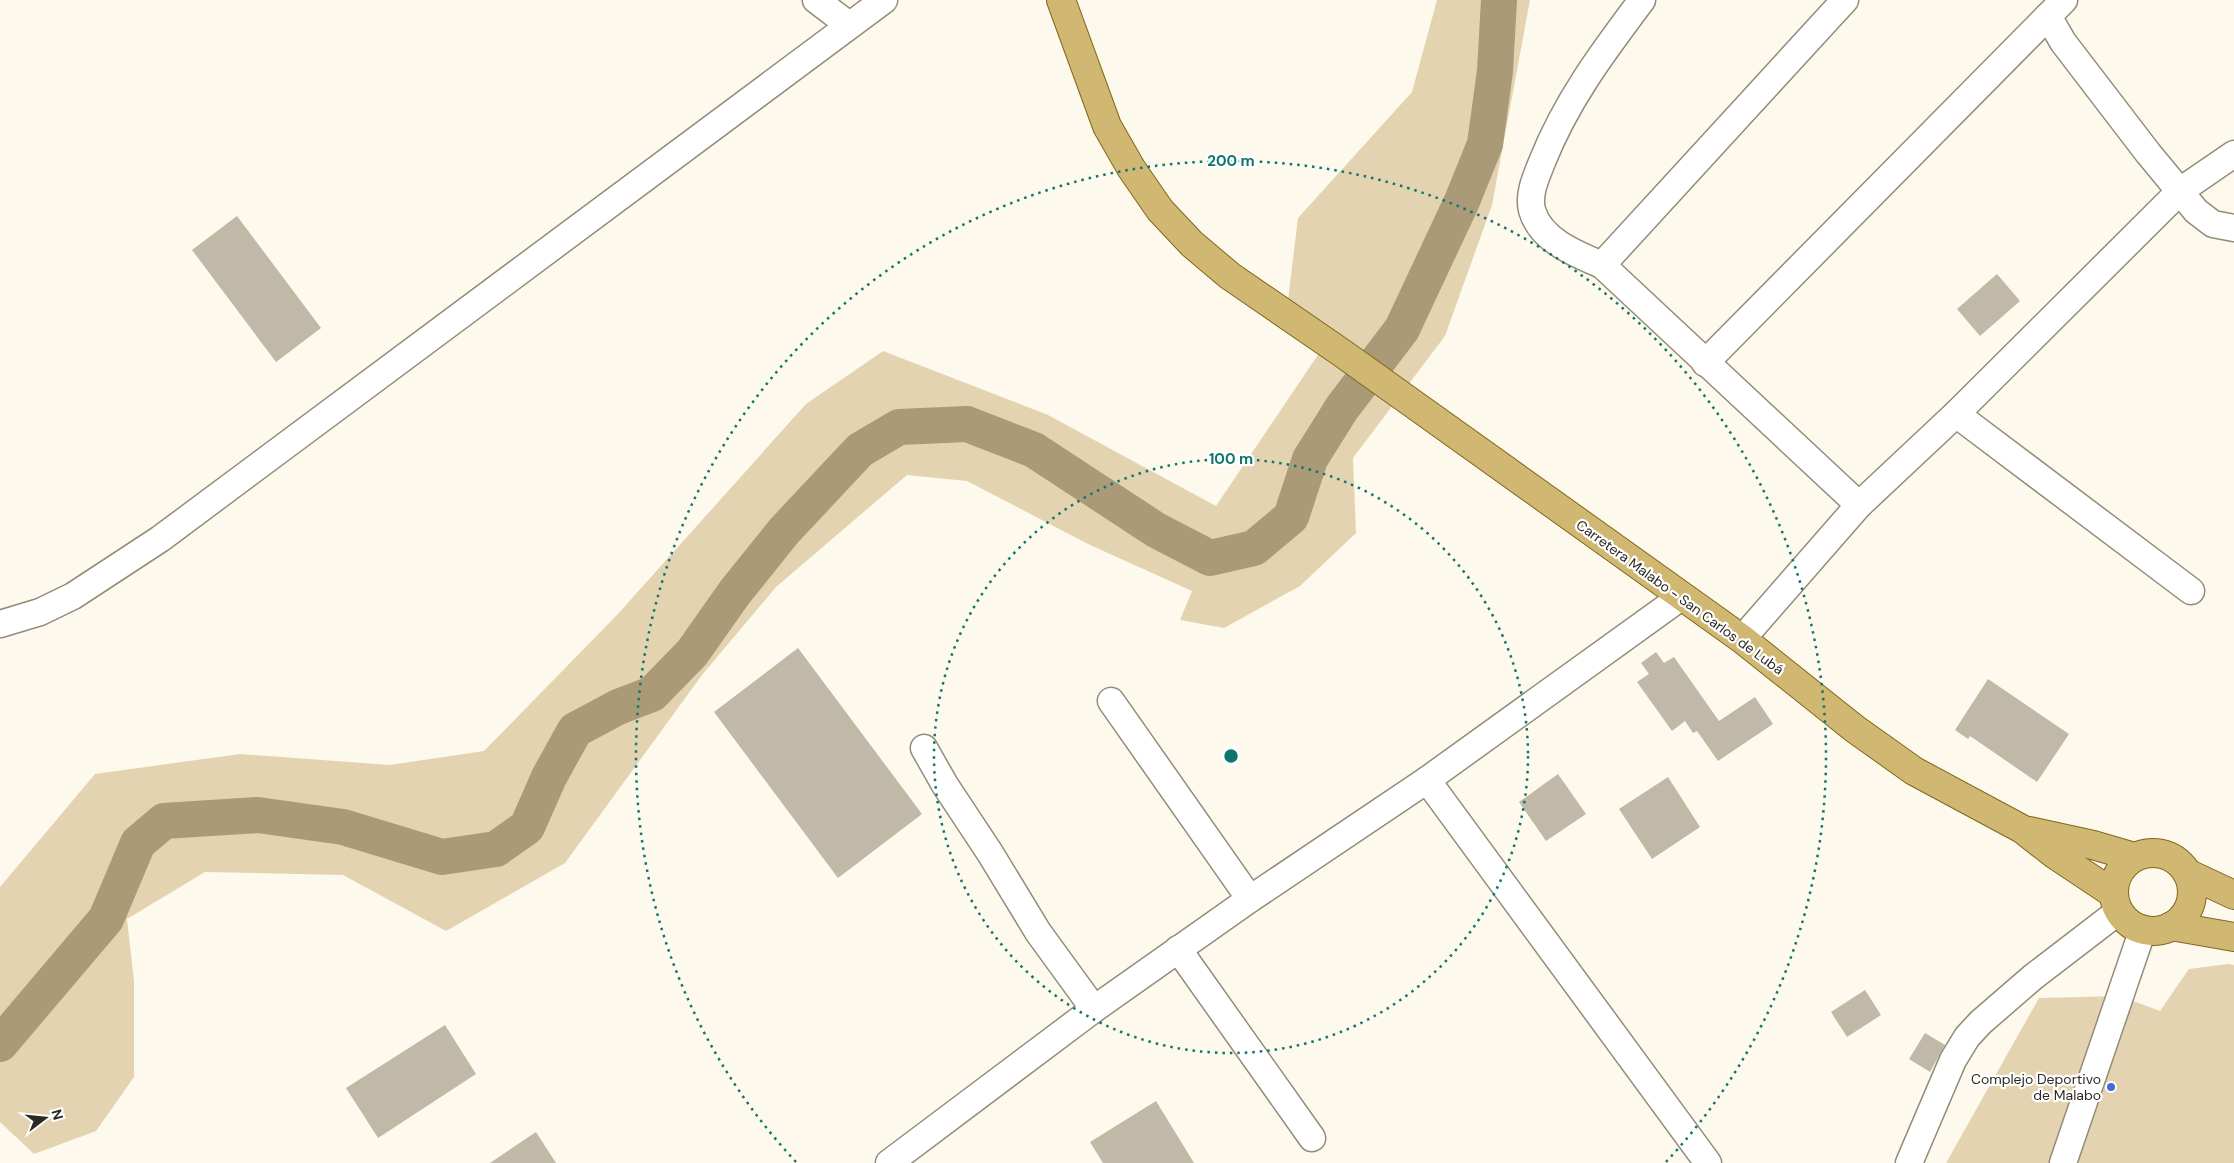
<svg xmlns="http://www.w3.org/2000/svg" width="2234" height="1163" font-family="'DM Sans',sans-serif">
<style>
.green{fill:#e3d3b0}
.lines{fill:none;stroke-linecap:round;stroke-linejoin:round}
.river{stroke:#aa9a77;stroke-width:36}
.building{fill:#c1b9a7}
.minor-casing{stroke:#938c7a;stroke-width:29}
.major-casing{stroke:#82671a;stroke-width:30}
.minor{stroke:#fff;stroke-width:26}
.major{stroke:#d0b873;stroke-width:28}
.ring{fill:none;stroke:#0f766e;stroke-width:2.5;stroke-dasharray:2.5 5}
.poi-dot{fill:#436add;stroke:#fff;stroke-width:2}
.labels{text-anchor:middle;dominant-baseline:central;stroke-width:4.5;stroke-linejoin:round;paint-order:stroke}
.street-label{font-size:14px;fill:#2c2922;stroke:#fff}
.poi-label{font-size:14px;fill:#2c2922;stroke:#fff;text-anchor:end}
.centre{fill:#0f766e;stroke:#fff;stroke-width:2.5}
.ring-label{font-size:15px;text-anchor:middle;font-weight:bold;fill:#0f766e;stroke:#fff;stroke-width:4.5;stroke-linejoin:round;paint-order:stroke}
</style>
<rect width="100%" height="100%" fill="#fef9ed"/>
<!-- green -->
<g class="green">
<path d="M1437,0H1530L1492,205L1445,336L1353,458L1356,533L1300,586L1224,628L1180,620L1192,591L1088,544L967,481L907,475L776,587L702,675L565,863L446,931L343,875L205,872L127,919L134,981V1077L96,1131L34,1154L0,1122V887L95,774L240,754L390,765L484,751L617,615L806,404L883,351L1048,415L1216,506L1328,340L1286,316L1298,218L1412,92Z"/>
<path d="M2228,964L2234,965V1163H1946L2039,998L2120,996L2160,1011L2189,969Z"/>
</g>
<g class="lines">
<!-- river -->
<path class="river" d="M0,1044L106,919L138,843L164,821L258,815L343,827L442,857L496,849L527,827L549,777L575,730L618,707L652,694L692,653L735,592L784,531L860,450L899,427L967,424L1034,450L1156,530L1210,558L1254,548L1291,517L1310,459L1342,408L1402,329L1462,201L1485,144L1495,71L1499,0"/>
</g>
<!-- building -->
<g class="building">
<path d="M237,216L321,328L276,362L192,250Z"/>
<path d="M1997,274L2020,301L1980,336L1957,309Z"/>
<path d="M798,648L922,814L838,878L714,712Z"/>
<path d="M1656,652L1664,663L1674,657L1719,721L1755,697L1773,724L1718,761L1697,731L1693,733L1685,721L1672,731L1637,682L1649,674L1641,663Z"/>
<path d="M1988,679L2069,734L2037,782L1970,736L1968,739L1955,730Z"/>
<path d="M1558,774L1586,814L1546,841L1519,802Z"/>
<path d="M1668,777L1700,827L1652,859L1619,809Z"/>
<path d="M1865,990L1881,1015L1847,1037L1831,1012Z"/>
<path d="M445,1025L476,1074L378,1138L346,1088Z"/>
<path d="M1925,1033L1945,1045L1930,1072L1909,1059Z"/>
<path d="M1156,1101L1194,1163H1103L1090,1142Z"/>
<path d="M536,1132L556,1163H490Z"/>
</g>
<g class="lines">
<defs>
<g id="minor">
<path d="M816,0L849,25"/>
<path d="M1642,0C1603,52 1566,101 1542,162C1536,177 1528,194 1532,210C1540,240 1576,254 1602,265L1859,505"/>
<path d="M2048,16L2063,42L2148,153L2196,211L2213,224L2234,228"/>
<path d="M1602,265L1845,0"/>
<path d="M1705,363L2064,0"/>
<path d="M1956,414L2191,591"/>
<path d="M0,624L40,612L73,596L160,539L884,0"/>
<path d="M1742,639L1859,505L1956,414L2180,191L2234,154"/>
<path d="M1111,701L1250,899"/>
<path d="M924,748L945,785L990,853L1038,932L1094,1009"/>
<path d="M1427,780L1708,1163"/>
<path d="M1178,949L1312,1138"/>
<path d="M889,1163L1094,1009L1250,899L1427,780L1681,597"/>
<path d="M1909,1163L1953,1060L1967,1037L1981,1022L2033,977L2119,911"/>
<path d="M2063,1163L2143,929"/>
</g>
<g id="major">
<path d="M1061,0L1107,126L1131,168L1160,210L1192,244L1230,276L1342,353L1742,639L1855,729L1914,771L2022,829L2054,854L2114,894"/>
<path d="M2029,831L2093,845L2134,857"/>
<circle cx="2153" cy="892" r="39"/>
<path d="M2187,873L2234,895"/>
<path d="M2171,926L2234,937"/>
</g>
</defs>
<!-- minor casing -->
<use href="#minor" class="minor-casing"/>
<!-- major casing -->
<use href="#major" class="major-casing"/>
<!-- minor -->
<use href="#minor" class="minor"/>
<!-- major -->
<use href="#major" class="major"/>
</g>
<!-- distance rings -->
<g class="ring">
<circle cx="1231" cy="756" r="297"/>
<path d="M796 1162A595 595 0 1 1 1666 1162"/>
</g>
<!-- markers -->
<circle class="poi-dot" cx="2111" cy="1087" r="5"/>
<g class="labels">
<!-- street labels -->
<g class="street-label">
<text transform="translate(1680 597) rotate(36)">Carretera Malabo - San Carlos de Lubá</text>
</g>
<!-- poi labels -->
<g class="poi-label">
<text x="2101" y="1079">Complejo Deportivo<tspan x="2101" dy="16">de Malabo</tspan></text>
</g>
</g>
<circle cx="1231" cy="756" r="8" class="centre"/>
<g class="ring-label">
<text x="1231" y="166">200 m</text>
<text x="1231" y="464">100 m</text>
</g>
<!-- north arrow -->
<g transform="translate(45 1118) rotate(74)" stroke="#ffffff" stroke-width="4" paint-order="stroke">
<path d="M0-4L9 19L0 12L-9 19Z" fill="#2c2922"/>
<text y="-8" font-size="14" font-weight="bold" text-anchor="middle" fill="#2c2922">N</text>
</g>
</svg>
